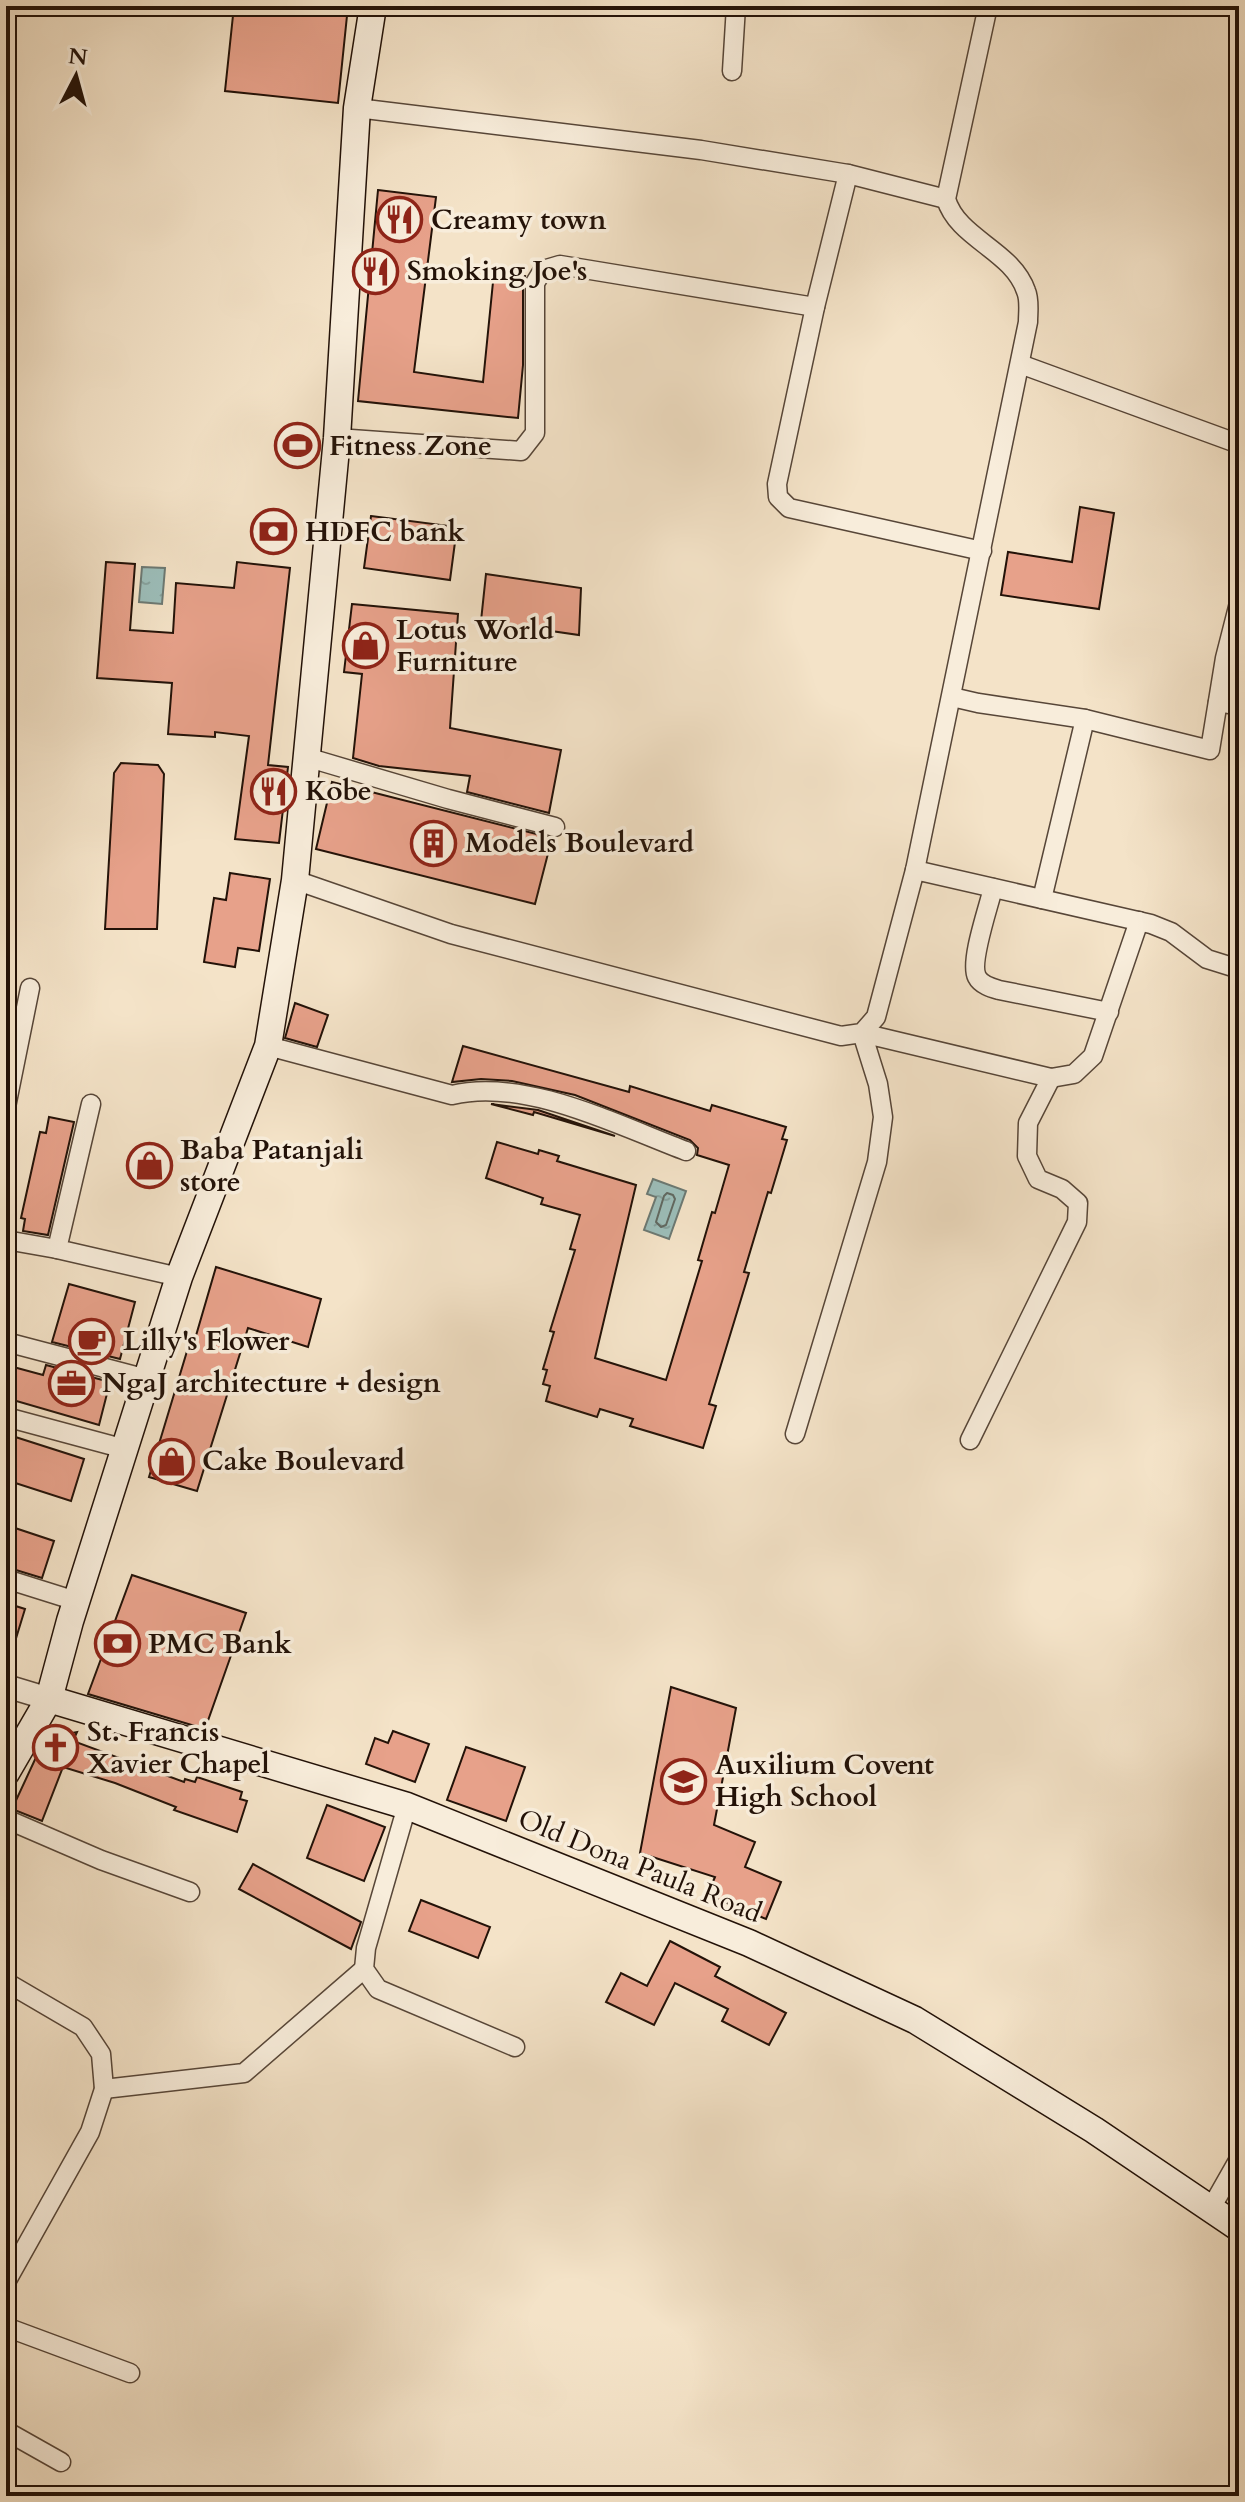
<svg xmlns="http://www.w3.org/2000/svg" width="1245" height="2502" font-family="Cardo,serif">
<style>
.water{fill:url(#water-ripples);stroke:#6c7973;stroke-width:2}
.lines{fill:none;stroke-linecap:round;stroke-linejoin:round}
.shore{stroke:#606861;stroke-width:2}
.building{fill:#e7a18a;stroke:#231208;stroke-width:2}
.minor-casing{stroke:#574638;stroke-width:21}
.tertiary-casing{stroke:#574638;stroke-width:25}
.secondary-casing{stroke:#231208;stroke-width:29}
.minor{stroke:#f8eddb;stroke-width:18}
.tertiary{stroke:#f8eddb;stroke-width:22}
.secondary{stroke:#f8eddb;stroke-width:26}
.labels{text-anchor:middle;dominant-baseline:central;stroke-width:7;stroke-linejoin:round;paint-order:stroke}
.poi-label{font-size:28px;font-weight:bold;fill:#231208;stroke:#f8eddb;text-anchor:start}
.street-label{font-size:28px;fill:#231208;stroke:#f8eddb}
</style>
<defs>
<pattern id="water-ripples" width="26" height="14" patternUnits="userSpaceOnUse" patternTransform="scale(2)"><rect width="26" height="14" fill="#9cbeba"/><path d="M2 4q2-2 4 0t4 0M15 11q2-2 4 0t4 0" fill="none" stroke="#86a29e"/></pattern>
</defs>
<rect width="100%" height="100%" fill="#f4e3c8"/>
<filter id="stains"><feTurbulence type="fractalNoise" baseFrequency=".0025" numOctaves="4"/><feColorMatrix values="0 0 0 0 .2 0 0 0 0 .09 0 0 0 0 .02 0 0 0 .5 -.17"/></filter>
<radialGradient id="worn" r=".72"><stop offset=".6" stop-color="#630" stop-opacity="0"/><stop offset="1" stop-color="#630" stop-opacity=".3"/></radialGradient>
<!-- water -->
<g class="water">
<path d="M142,567L165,568L162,604L139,602Z"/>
<path d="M653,1179L686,1191L669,1239L644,1230L656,1197L647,1194Z"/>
</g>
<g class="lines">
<!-- shore -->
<path class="shore" d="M667,1193L673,1195L675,1199L666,1225L661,1227L656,1222L664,1196Z"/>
</g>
<!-- building -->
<g class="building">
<path d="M234,6L278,10L279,6H348L338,103L225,91Z"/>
<path d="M378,190L436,197L414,372L483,382L494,272L525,276L523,283V365L518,418L358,401Z"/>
<path d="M1080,507L1114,513L1099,609L1001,595L1008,552L1072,562Z"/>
<path d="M371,516L457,527L450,580L364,568Z"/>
<path d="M106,562L135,564L130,630L173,633L176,583L234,588L237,562L290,568L268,765L288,767L279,843L235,839L249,736L215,732V737L168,734L172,683L97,678Z"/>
<path d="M486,574L581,588L579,635L481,621Z"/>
<path d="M352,604L458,614L450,728L561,750L549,813L467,792L470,776L379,766L353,758L362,674L344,672Z"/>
<path d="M121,763L158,765L164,774L157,929H105L114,773Z"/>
<path d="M332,782L552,838L535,904L316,849Z"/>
<path d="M230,873L270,879L259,951L238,948L235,967L204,962L214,898L226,900Z"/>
<path d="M295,1003L328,1015L317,1047L285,1038Z"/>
<path d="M463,1046L629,1092L630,1086L710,1111L712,1105L786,1127L782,1139L787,1140L771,1193L768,1192L744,1272L749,1273L709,1404L716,1406L703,1448L630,1426L633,1419L600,1409L597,1417L546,1401L550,1386L543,1384L547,1370L543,1369L554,1332L550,1331L575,1250L570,1249L580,1215L541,1204L543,1198L486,1178L497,1142L538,1154L539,1150L559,1156L557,1161L636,1185L595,1358L666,1380L702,1261L698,1260L712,1212L715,1213L729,1165L697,1155L698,1148L690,1140L575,1095L512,1081L481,1079L452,1082Z"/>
<path d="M491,1104L538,1110L615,1136L534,1112L533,1115Z"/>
<path d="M49,1117L74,1122L48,1235L23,1231L25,1219L21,1218L40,1132L46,1133Z"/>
<path d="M216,1267L321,1299L308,1347L248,1328L197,1491L149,1477L191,1338L195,1339Z"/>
<path d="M69,1284L135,1302L120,1359L52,1342Z"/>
<path d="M6,1365L43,1375L46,1365L110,1382L99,1425L6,1398Z"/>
<path d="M6,1434L84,1459L71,1501L6,1480Z"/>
<path d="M6,1525L54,1541L42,1578L6,1567Z"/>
<path d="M132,1575L246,1613L205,1729L88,1694Z"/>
<path d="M6,1603L25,1609L10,1658H6Z"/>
<path d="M671,1687L736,1708L714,1825L755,1842L745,1867L781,1882L766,1919L707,1895L715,1877L640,1853Z"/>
<path d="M393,1731L429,1744L415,1782L366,1764L375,1738L388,1743Z"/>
<path d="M77,1732L73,1741L184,1782L185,1779L195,1782L197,1777L242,1792L240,1799L247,1801L237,1832L174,1810L176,1807L115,1783L63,1767L42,1821L12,1809L45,1738Z"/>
<path d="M466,1747L525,1767L506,1821L447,1800Z"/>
<path d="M327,1805L385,1827L364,1881L307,1858Z"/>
<path d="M253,1864L361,1922L351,1949L239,1889Z"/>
<path d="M421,1900L490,1927L478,1958L409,1931Z"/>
<path d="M670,1941L720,1967L715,1976L786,2013L769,2045L722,2021L728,2009L675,1983L654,2025L606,2002L621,1973L647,1986Z"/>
</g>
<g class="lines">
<defs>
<g id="minor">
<path d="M732,71L736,6"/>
<path d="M357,108L701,150L848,174L946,199"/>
<path d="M848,174L815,307L777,484L778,497L789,508L982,551"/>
<path d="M1020,364L1239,444"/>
<path d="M337,438L521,451L535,433V283L543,270L560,265L815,307"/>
<path d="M952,697L978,703L1085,719L1210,750L1225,658L1239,603"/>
<path d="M1218,702L1239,706"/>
<path d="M306,757L448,799L555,827"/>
<path d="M915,870L1028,322C1028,312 1030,300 1026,291C1012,250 958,239 946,199L988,6"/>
<path d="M295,880L451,934L841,1036L862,1033L876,1017L915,870L1151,924L1171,932L1207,959L1239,969"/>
<path d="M993,888C989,906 969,962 977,977C981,985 992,988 999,990L1109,1012"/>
<path d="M1042,899L1085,719"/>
<path d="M268,1046L452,1095C525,1077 619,1126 686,1151"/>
<path d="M91,1104L57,1249L179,1277"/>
<path d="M6,1107L30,988"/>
<path d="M6,1240L57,1249"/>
<path d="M6,1342L147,1379"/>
<path d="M6,1417L125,1449"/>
<path d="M795,1434L877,1162L883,1117L878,1084L862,1033L1051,1078L1074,1074L1093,1056L1139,921"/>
<path d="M970,1440L1077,1222L1078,1203L1062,1189L1038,1179L1027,1156L1028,1123L1051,1078"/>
<path d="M6,1579L76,1601"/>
<path d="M407,1806L366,1948L364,1969L378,1989L515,2047"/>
<path d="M6,1819L101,1860L190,1892"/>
<path d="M6,1982L83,2027L101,2054L104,2089L90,2132L6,2282"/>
<path d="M104,2089L244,2073L364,1969"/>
<path d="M1210,2210L1239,2159"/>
<path d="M6,2327L130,2373"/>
<path d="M6,2431L61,2462"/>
</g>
<path id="tertiary" d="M6,1686L49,1699"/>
<g id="secondary">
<path d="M49,1699L407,1806L749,1943L915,2020L1094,2130L1239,2228"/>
<path d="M6,1773L49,1699L70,1621L179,1277L268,1046L295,880L337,438L357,108L373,6"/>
</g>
</defs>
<!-- minor casing -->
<use href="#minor" class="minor-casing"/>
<!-- tertiary casing -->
<use href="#tertiary" class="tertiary-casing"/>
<!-- secondary casing -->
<use href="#secondary" class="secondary-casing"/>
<!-- minor -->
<use href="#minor" class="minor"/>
<!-- tertiary -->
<use href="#tertiary" class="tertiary"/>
<!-- secondary -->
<use href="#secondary" class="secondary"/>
</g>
<!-- icons -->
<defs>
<symbol id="restaurant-ring" viewBox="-11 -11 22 22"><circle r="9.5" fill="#f8eddb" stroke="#8f2418" stroke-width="1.5"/><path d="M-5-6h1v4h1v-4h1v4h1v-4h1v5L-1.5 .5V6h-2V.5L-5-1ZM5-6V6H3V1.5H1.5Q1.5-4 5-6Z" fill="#8f2418"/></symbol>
<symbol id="stadium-ring" viewBox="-11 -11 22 22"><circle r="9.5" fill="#f8eddb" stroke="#8f2418" stroke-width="1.5"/><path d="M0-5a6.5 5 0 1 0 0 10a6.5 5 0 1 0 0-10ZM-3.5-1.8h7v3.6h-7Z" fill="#8f2418"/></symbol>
<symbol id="bank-ring" viewBox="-11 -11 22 22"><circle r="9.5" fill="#f8eddb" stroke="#8f2418" stroke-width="1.5"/><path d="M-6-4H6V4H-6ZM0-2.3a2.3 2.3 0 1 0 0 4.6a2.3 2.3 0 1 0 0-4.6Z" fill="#8f2418"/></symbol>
<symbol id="shop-ring" viewBox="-11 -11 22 22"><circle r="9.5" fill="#f8eddb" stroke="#8f2418" stroke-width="1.5"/><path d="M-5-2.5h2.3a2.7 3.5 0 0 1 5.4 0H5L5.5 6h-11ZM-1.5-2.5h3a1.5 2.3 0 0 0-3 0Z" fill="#8f2418"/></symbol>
<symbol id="building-ring" viewBox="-11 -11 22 22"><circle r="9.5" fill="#f8eddb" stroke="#8f2418" stroke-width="1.5"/><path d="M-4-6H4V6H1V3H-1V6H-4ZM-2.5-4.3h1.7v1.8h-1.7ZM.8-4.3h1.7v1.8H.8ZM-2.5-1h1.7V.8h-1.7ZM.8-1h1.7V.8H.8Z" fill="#8f2418"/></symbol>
<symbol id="cafe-ring" viewBox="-11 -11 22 22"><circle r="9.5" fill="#f8eddb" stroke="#8f2418" stroke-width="1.5"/><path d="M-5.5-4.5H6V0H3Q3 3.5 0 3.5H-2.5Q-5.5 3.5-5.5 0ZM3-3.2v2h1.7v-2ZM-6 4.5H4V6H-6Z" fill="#8f2418"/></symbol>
<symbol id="office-ring" viewBox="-11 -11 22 22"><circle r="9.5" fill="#f8eddb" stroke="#8f2418" stroke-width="1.5"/><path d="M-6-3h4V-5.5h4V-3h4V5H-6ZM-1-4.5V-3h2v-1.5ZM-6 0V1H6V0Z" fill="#8f2418"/></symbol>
<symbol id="church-ring" viewBox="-11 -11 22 22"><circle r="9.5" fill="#f8eddb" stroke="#8f2418" stroke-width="1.5"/><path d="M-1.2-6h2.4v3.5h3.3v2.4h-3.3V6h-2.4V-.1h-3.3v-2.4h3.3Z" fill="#8f2418"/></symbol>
<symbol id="school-ring" viewBox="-11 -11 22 22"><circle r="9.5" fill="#f8eddb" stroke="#8f2418" stroke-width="1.5"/><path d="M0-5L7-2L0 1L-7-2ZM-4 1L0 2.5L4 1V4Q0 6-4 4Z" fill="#8f2418"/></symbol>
</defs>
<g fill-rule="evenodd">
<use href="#restaurant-ring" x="374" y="194" width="51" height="51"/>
<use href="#restaurant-ring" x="350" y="246" width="51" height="51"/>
<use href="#stadium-ring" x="272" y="420" width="51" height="51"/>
<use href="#bank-ring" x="248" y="506" width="51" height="51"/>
<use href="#shop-ring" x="340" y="620" width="51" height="51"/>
<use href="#restaurant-ring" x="248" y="766" width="51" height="51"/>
<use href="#building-ring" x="408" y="818" width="51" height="51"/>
<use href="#shop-ring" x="124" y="1140" width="51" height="51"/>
<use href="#cafe-ring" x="66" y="1316" width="51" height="51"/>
<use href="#office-ring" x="46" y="1358" width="51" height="51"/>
<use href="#shop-ring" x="146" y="1436" width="51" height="51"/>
<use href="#bank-ring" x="92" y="1618" width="51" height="51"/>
<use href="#church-ring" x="30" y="1722" width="51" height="51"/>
<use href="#school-ring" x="658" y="1756" width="51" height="51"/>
</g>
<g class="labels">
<!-- poi labels -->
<g class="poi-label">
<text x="431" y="220">Creamy town</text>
<text x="407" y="271">Smoking Joe's</text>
<text x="329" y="446">Fitness Zone</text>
<text x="305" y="532">HDFC bank</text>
<text x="396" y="630">Lotus World<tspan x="396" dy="32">Furniture</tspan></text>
<text x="305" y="791">Kobe</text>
<text x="465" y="843">Models Boulevard</text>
<text x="180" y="1150">Baba Patanjali<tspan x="180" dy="32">store</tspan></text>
<text x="123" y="1341">Lilly's Flower</text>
<text x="102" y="1383">NgaJ architecture + design</text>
<text x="202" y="1461">Cake Boulevard</text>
<text x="148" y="1644">PMC Bank</text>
<text x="87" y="1732">St. Francis<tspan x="87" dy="32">Xavier Chapel</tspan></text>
<text x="715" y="1765">Auxilium Covent<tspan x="715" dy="32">High School</tspan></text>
</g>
<!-- street labels -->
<g class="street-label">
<text transform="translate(640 1866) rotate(22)">Old Dona Paula Road</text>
</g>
</g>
<!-- margin -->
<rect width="1245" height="2502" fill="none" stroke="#f4e3c8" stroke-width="32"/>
<rect x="8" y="8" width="1229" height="2486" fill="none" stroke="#231208" stroke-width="4"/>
<rect x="16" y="16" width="1213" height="2470" fill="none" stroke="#231208" stroke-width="2"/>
<!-- north arrow -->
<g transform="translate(76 76) rotate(6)" stroke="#f8eddb" stroke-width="6" paint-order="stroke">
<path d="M0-6L14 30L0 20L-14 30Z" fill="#231208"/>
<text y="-12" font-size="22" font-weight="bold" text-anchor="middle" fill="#231208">N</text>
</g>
<rect width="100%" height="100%" filter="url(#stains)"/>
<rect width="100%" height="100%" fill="url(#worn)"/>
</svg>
